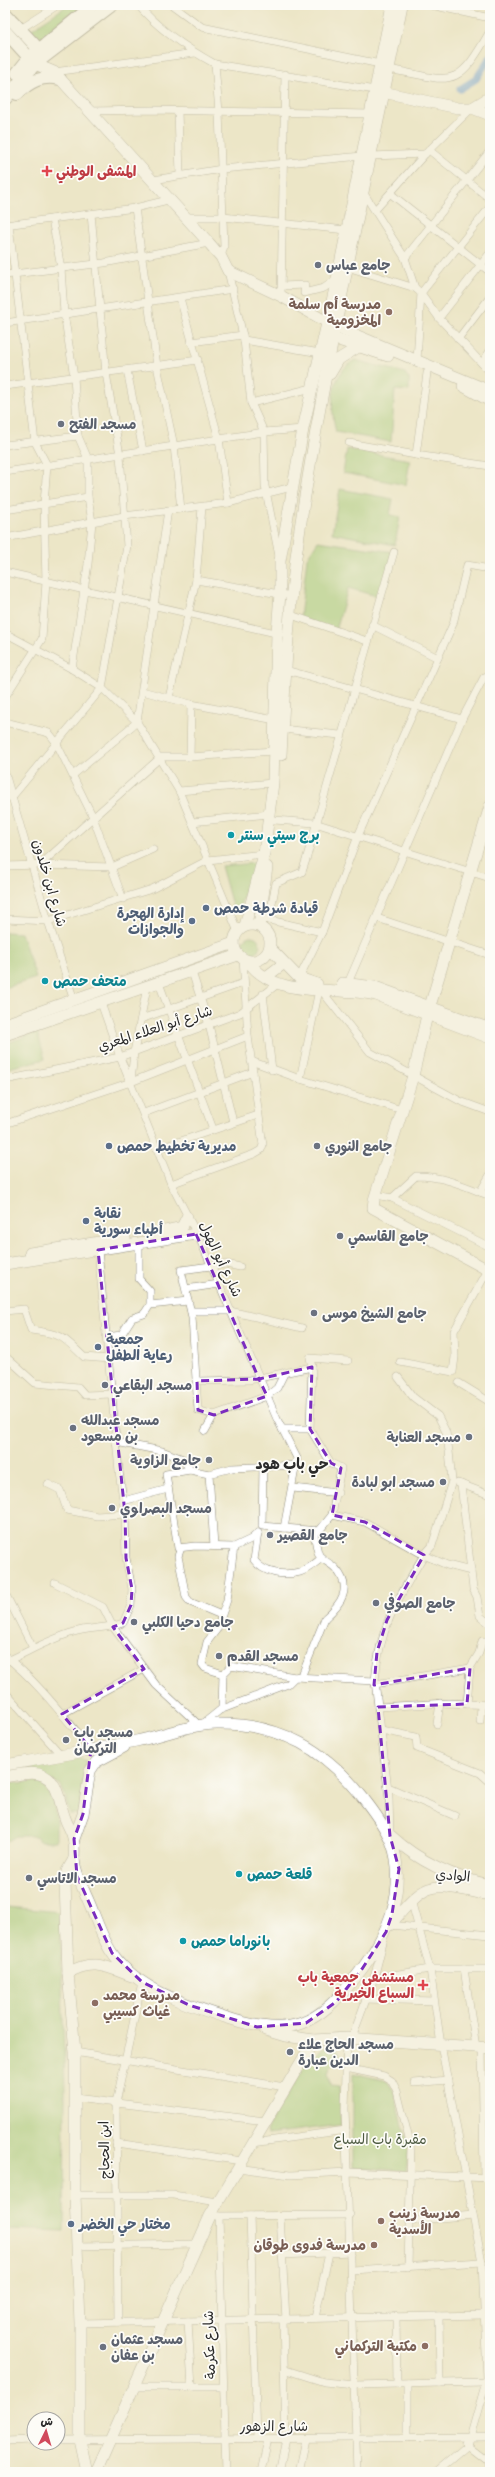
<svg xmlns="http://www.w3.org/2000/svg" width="495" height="2477" font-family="Delius,'Playpen Sans Arabic',sans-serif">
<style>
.green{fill:#9cc976;stroke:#647a50}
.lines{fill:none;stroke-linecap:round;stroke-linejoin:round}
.canal{stroke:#6c9ed7;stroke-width:7}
.street-casing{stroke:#8c8879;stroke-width:8}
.secondary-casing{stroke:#8c8879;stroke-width:12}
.primary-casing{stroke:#8c8879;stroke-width:14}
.street{stroke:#fff;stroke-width:7}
.secondary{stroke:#fff;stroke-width:11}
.primary{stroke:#fff;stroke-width:12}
.marked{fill:none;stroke:#7b2cbf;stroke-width:3;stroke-dasharray:8 5;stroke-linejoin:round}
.health-dot{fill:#e0444e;stroke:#fdfcf7;stroke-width:1.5}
.worship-dot{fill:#6b7280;stroke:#fdfcf7;stroke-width:1.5}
.education-dot{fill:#8d6e63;stroke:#fdfcf7;stroke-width:1.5}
.culture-dot{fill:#0f9aa8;stroke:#fdfcf7;stroke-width:1.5}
.service-dot{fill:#5c6f8a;stroke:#fdfcf7;stroke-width:1.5}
.labels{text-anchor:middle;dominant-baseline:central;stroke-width:3.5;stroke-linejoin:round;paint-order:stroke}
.health-label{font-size:14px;font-weight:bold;fill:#be3a42;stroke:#fdfcf7;text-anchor:start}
.worship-label{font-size:14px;font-weight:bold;fill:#5b616d;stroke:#fdfcf7;text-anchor:start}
.education-label{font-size:14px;font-weight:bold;fill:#785e54;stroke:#fdfcf7;text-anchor:end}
.culture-label{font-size:14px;font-weight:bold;fill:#0d838f;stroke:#fdfcf7;text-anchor:start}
.street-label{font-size:14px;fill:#2b2b2b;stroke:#fdfcf7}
.service-label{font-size:14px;font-weight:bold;fill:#4e5e75;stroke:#fdfcf7;text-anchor:start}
.park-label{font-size:14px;fill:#4d5a42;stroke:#fdfcf7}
.neighbourhood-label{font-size:15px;font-weight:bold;fill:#2b2b2b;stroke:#fdfcf7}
</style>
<rect width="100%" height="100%" fill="#fdfcf7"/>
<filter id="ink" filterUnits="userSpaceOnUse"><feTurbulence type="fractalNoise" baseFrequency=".025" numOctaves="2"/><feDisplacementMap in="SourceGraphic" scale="8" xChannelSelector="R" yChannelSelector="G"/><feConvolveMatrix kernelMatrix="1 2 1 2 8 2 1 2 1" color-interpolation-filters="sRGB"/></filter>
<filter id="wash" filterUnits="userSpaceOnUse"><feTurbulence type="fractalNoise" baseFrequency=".012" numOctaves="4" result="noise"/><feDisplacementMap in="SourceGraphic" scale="16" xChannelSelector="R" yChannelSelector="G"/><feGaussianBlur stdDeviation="0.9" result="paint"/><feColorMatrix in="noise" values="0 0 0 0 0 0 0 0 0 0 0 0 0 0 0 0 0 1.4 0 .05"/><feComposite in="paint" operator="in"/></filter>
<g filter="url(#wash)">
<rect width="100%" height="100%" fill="#ece6c7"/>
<!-- green -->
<g class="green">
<path d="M68,5H85L39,40L32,33V29Z"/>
<path d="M355,360L405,373L409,379V391L395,390L391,442L336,432C330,407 329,374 355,360Z"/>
<path d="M347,449L410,460L406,485L343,473Z"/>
<path d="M340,489L393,499L390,515L400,517L395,545L332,533Z"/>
<path d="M318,541L394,552L380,597L348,588L336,630L300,618L307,558Z"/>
<path d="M256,863L239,908L233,909L221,866Z"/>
<path d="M5,932L21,933L36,978L5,988Z"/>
<circle cx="251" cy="945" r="9"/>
<path d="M37,1032L45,1059L5,1069V1044Z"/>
<path d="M79,1757L86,1761L80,1811L76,1814H69L65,1795L60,1784L18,1770V1768Z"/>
<path d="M39,1781C58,1801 56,1816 56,1841H40L36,1836H16L5,1843V1784Z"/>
<path d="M5,1901L8,1907L60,1912L65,2092L64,2231L5,2229Z"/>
<path d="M327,2045H334L342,2057V2064L332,2065L329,2073L331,2085L339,2086L341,2125L268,2134L266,2131L271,2122C285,2099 304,2059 327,2045Z"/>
<path d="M353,2073L387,2081L394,2091L409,2148L406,2171L353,2167Z"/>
</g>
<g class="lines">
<!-- canal -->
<path class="canal" d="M460,89L476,79L490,57"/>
</g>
</g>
<g filter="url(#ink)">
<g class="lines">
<defs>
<g id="street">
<path d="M138,5C159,30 186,48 215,64L375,90"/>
<path d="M172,5L202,27L380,64"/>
<path d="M431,5L490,18"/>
<path d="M19,30L58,5"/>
<path d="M215,64L219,112L224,246L221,257"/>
<path d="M389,69C452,81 456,92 490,31"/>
<path d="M54,72L195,53"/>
<path d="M89,111L152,110L371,114"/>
<path d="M178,111L180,175"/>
<path d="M429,150L490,199"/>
<path d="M371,156L425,154"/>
<path d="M153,180L222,169L362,156"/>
<path d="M363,192L405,258L415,288L421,293L439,318L490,372"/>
<path d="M391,194L490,272"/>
<path d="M135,208L157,366L174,446L181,509"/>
<path d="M376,209L425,154L472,108"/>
<path d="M184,217H223L346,230"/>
<path d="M52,219L61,268L64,313L74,377L78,436L88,459V497L92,522L88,564L72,669"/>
<path d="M5,225L135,208L168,200"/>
<path d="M405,258L490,151"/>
<path d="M347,267L415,288"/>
<path d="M228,271L244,340L251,403L264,432L265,486L279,556"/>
<path d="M5,275L104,263L209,243"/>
<path d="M282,286L305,285L304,293L324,288L337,279"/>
<path d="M281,296L285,74"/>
<path d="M180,298L219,439L228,503"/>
<path d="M439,318L490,253"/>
<path d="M5,323L233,289"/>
<path d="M458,339L490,297"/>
<path d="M244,340L320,353"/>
<path d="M191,342L243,335"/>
<path d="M417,361L421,293L490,207"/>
<path d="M482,363L490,351"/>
<path d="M127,370L143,451"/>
<path d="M427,373L416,455L490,466"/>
<path d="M5,386L198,360"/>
<path d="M251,403L312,388"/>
<path d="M349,443L416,455"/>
<path d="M5,445L78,436"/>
<path d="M5,472L264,432L303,429"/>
<path d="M202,507L196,580L292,596"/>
<path d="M5,510L88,497"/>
<path d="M5,538L124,516L228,503L292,487"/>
<path d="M5,572L280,634"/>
<path d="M291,615L367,641"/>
<path d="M372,625L438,658"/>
<path d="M5,633L72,669L102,688L137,722L179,791L238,932"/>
<path d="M286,670L462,719"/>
<path d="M142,691L191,704L275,720"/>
<path d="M5,697L42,639L46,582L44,504L47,465L35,442L9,225"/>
<path d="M169,698L196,580"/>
<path d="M5,722L49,733L56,742L93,817L123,899"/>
<path d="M282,729L340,735"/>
<path d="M190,757L191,704"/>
<path d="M5,773L48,921L74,1000"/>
<path d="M73,775L137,722L168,510"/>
<path d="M179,791L273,783"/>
<path d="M5,797H12L102,688L127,546L120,455L106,373L91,214"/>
<path d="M274,820L315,823L490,878"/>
<path d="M192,822L269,814"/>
<path d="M40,865L112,867L153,849"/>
<path d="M5,866L40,865L161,757H190L273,751"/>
<path d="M377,918L490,955"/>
<path d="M5,919L48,921L152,889L208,860L264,854"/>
<path d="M265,919L322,932"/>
<path d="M269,920L276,883L302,872L306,860L394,552"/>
<path d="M192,972L209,1025L233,1122"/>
<path d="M299,978L322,932L358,836L453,624L467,565L490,569"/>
<path d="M159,983L213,1129"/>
<path d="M348,983L462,719L484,677L490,675"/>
<path d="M321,990L370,1052L460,1101L490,1112"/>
<path d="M263,994L272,1070"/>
<path d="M101,1003L120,1057L171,1184L202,1244L277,1419L297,1458L284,1528"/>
<path d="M141,1019L243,983"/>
<path d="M487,1028L490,1018"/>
<path d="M251,1061L300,1079L402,1110"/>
<path d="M300,1079L319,990"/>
<path d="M5,1080L120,1057L240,1013L279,983"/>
<path d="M131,1082L134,1052L147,987"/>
<path d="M144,1113L253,1072"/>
<path d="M5,1124L131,1082L248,1036"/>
<path d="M157,1149L258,1115"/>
<path d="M171,1184L254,1154L261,1150L263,1145L248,1036L243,959"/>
<path d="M480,1192L490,1175"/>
<path d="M376,1195L392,1198L490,1247"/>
<path d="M392,1198L416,1176C443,1176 465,1186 490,1196"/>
<path d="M139,1242V1279L150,1291V1305"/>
<path d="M240,1267L226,1264L181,1270L192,1317L198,1410L214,1415L267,1396L277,1388L285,1372"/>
<path d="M186,1289L219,1284"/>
<path d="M5,1311L24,1309L31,1330C64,1335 61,1335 84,1357L110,1359"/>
<path d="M191,1311H230L302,1328"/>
<path d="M107,1337L121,1335L132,1318L144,1314L150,1305L188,1301"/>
<path d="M5,1356L35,1383L78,1387L85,1395L112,1394"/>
<path d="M400,1362L453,1372L455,1357L454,1331L488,1270"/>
<path d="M312,1367L310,1358L348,1361"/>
<path d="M197,1381L249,1380L312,1367L310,1429H282"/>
<path d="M459,1383L490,1402"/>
<path d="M205,1431L214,1415"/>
<path d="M116,1442L162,1451L183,1459L190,1470L209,1474L232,1468L297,1465"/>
<path d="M263,1466L262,1526L319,1531L332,1515L341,1468L331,1463L310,1429"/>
<path d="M190,1470L166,1474L178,1548L195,1546L234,1547L227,1600L217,1629L207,1642L202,1664L205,1668L223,1674L231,1666L295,1677L302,1675L325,1618C341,1604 353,1588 336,1569C331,1563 323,1561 319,1555C316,1548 315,1538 314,1530"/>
<path d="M209,1474L214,1546"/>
<path d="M458,1483L490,1495"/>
<path d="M48,1484L60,1490L67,1510L97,1516L125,1514"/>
<path d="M461,1484L473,1589L477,1597L480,1616L490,1624"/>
<path d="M293,1488L338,1493"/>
<path d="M123,1501L168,1489"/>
<path d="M332,1515L365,1522L424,1555L447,1565L471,1571"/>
<path d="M258,1533L254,1560C264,1574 284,1576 300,1572C308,1570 316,1562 322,1558"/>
<path d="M234,1547L251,1539L258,1533"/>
<path d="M181,1548L178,1556L186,1597L190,1602L221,1615"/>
<path d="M55,1583L103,1607L113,1627L156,1685L200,1726L220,1710L288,1684L295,1677L375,1681L389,1798L390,1836"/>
<path d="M5,1593L33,1648"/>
<path d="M5,1656C38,1682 64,1717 91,1749"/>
<path d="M5,1662C28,1652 49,1639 74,1632C90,1627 107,1629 123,1623L131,1605L132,1589L126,1558L125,1514L119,1471L98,1250"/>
<path d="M375,1681C379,1628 397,1600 424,1555L432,1546L452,1481L449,1451L446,1432L438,1416L413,1397L398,1377"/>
<path d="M375,1684L470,1668L479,1653L482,1641H490"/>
<path d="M5,1692L62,1756"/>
<path d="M467,1704L470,1668"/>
<path d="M378,1707L448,1703L490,1705"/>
<path d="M222,1709L223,1674"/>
<path d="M62,1714L144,1669"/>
<path d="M480,1721L481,1705"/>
<path d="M437,1724L440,1703"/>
<path d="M381,1730L416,1737L417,1748L480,1773L490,1782"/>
<path d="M388,1787L455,1816"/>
<path d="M411,1900L430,1969L441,2045L482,2262L487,2378L468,2445L436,2472"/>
<path d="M390,1925L490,1935"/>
<path d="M464,1969L476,2047"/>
<path d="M374,1978L430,1969H490"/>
<path d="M365,1999L434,2001"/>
<path d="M347,2038L345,2109L357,2472"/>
<path d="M352,2038L374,1978L383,1943"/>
<path d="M482,2048L484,2178"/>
<path d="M75,2052L285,2087"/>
<path d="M346,2068L384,2076L392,2081L397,2091L411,2147L408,2267"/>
<path d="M414,2083L448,2080"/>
<path d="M75,2098L266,2121"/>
<path d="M116,2143L242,2161"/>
<path d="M253,2143L346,2130"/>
<path d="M238,2168L290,2175L348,2172L490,2178"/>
<path d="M75,2195H173L218,2202"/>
<path d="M216,2216L350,2215"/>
<path d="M219,2216L226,2472"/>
<path d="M250,2216L257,2439"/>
<path d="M280,2216L286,2319"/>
<path d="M409,2221L473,2215"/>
<path d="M77,2246L196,2244"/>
<path d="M282,2255L351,2252"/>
<path d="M352,2270L482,2262"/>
<path d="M396,2316L397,2384"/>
<path d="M439,2316L440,2383"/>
<path d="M315,2318L329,2253"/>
<path d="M188,2321L192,2387"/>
<path d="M118,2322L116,2103L142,1982"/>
<path d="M80,2323L484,2315"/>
<path d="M286,2370L324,2382L355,2385L485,2382"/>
<path d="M134,2387H223"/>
<path d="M408,2438V2384"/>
<path d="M58,2440L490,2437"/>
<path d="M5,2441L34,2440"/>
<path d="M465,2443L487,2460L490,2470"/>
<path d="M261,2472L268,2439"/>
<path d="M279,2472L286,2439L283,2319"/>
<path d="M299,2472L306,2439"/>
</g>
<g id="secondary">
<path d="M35,64L54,72L209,243L221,257L228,271L281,296L334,326L490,391"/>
<path d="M378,91L458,108H472L490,115"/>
<path d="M472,108L490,97"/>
<path d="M326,336L388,356"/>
<path d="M330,374L339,359L360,346"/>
<path d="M463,386L490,401"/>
<path d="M281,755C285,684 288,612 298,542C324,362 366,183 402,5"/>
<circle cx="252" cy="943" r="18"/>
<path d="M245,926L264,854L273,783L277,633L280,593V561L303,429L337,279L392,5"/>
<path d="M259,926L267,867"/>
<path d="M270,948L299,978L317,984"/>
<path d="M248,961C276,1001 335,985 376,995L490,1038"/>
<path d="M266,977L283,964"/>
<path d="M342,983L375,987L490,1029"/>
<path d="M430,1006L490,806"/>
<path d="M427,1015L413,1076L374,1200L373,1208L490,1271"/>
<path d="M5,1024L234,943"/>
<path d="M5,1035L238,955"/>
<path d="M164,1231L182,1227L187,1217"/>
<path d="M30,1253L125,1238"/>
<path d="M5,1264L196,1234"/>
<path d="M5,1765C49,1758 93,1750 136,1741C162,1736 190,1724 217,1724C281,1723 326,1750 364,1799C389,1831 402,1852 396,1894C391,1926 375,1953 355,1978C317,2025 291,2038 231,2019C190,2006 137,1990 112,1953C103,1940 97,1922 91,1907C85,1892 76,1877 74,1860C74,1853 75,1845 73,1838C72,1831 67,1825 65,1818C60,1806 60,1792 52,1782C41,1768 20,1774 5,1777"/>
<path d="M391,1836C418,1861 454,1878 490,1885"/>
<path d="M74,1839L83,1814L90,1771L96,1762L124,1747"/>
<path d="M74,1859L67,1871L65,1882L68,1973L75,2052V2195L80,2323V2440L87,2472"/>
<path d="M390,1925C431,1876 431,1884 490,1895"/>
<path d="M68,1973C93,1958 107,1967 132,1976"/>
<path d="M265,2030L285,2036L314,2040L347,2038L490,2048"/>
<path d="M96,2472L210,2216L314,2040"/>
</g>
<g id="primary">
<path d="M5,13L44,55"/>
<path d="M5,31L34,63"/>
<path d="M17,73L29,58L93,5"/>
<path d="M17,94C30,81 42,75 60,79"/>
<path d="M5,99L35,64L112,5"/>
</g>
</defs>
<!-- street casing -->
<use href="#street" class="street-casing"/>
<!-- secondary casing -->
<use href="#secondary" class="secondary-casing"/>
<!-- primary casing -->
<use href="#primary" class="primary-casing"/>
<!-- street -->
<use href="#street" class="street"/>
<!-- secondary -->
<use href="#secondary" class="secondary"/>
<!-- primary -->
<use href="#primary" class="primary"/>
</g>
</g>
<!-- marked area -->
<path d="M0 0H495V2477H0ZM196,1234L259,1379L197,1381L198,1410L214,1415L267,1396L259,1379L312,1367L310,1429L331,1463L341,1468L332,1515L365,1522L424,1555L387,1620L377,1652L374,1685L470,1668L467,1704L378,1707L390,1836L399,1869L392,1914L386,1932L362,1969L336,2002L306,2023L257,2027L189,2005L142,1982L112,1953L77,1876L74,1839L83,1814L91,1749L62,1714L144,1669L113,1627L123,1623L131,1605L132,1589L126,1558L125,1514L98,1250Z" fill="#ece6c7" fill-opacity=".55" fill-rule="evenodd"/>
<path class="marked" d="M196,1234L259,1379L197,1381L198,1410L214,1415L267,1396L259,1379L312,1367L310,1429L331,1463L341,1468L332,1515L365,1522L424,1555L387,1620L377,1652L374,1685L470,1668L467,1704L378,1707L390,1836L399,1869L392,1914L386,1932L362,1969L336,2002L306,2023L257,2027L189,2005L142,1982L112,1953L77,1876L74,1839L83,1814L91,1749L62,1714L144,1669L113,1627L123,1623L131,1605L132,1589L126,1558L125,1514L98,1250Z"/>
<!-- markers -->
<g class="health-dot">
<path d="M45 165h4v4h4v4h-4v4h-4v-4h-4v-4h4z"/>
<path d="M421 1979h4v4h4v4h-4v4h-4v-4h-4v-4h4z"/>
</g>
<g class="worship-dot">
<circle cx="318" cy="265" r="4"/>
<circle cx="61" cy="424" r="4"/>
<circle cx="317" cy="1146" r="4"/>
<circle cx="340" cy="1236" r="4"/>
<circle cx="314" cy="1313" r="4"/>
<circle cx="105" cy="1385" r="4"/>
<circle cx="73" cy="1428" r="4"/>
<circle cx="469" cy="1437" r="4"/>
<circle cx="209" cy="1460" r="4"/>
<circle cx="443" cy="1482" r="4"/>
<circle cx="112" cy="1508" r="4"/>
<circle cx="270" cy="1535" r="4"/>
<circle cx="376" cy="1603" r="4"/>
<circle cx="134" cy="1622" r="4"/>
<circle cx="219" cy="1656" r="4"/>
<circle cx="66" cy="1740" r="4"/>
<circle cx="29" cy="1878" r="4"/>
<circle cx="290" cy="2052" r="4"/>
<circle cx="103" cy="2347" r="4"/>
</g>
<g class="education-dot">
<circle cx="389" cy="312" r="4"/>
<circle cx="95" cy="2003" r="4"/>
<circle cx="381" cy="2221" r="4"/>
<circle cx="374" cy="2245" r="4"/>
<circle cx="425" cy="2346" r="4"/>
</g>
<g class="culture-dot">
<circle cx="231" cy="835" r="4"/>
<circle cx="45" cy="981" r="4"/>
<circle cx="239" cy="1874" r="4"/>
<circle cx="183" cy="1941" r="4"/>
</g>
<g class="service-dot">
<circle cx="206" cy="908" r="4"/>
<circle cx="192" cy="921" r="4"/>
<circle cx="109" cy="1146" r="4"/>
<circle cx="86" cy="1221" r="4"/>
<circle cx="98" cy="1347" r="4"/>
<circle cx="71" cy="2224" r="4"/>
</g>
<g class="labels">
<!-- health labels -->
<g class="health-label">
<text x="56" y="171">المشفى الوطني</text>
<text x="414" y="1977" text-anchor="end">مستشفى جمعية باب<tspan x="414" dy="16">السباع الخيرية</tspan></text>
</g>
<!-- worship labels -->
<g class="worship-label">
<text x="326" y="265">جامع عباس</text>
<text x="69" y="424">مسجد الفتح</text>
<text x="325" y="1146">جامع النوري</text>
<text x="348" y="1236">جامع القاسمي</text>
<text x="322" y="1313">جامع الشيخ موسى</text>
<text x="113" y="1385">مسجد البقاعي</text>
<text x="81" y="1420">مسجد عبدالله<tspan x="81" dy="16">بن مسعود</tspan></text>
<text x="461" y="1437" text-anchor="end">مسجد العنابة</text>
<text x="201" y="1460" text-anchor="end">جامع الزاوية</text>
<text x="435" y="1482" text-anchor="end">مسجد ابو لبادة</text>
<text x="120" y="1508">مسجد البصراوي</text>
<text x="278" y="1535">جامع القصير</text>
<text x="384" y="1603">جامع الصوفي</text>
<text x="142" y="1622">جامع دحيا الكلبي</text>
<text x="227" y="1656">مسجد القدم</text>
<text x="74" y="1732">مسجد باب<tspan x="74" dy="16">التركمان</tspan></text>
<text x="37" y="1878">مسجد الاتاسي</text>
<text x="298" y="2044">مسجد الحاج علاء<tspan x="298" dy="16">الدين عبارة</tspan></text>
<text x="111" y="2339">مسجد عثمان<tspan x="111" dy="16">بن عفان</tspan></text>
</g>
<!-- education labels -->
<g class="education-label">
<text x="381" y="304">مدرسة أم سلمة<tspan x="381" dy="16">المخزومية</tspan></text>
<text x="103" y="1995" text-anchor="start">مدرسة محمد<tspan x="103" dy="16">غياث كسيبي</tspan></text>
<text x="389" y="2213" text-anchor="start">مدرسة زينب<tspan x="389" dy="16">الأسدية</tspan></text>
<text x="366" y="2245">مدرسة فدوى طوقان</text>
<text x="417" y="2346">مكتبة التركماني</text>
</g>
<!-- culture labels -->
<g class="culture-label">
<text x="239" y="835">برج سيتي سنتر</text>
<text x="53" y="981">متحف حمص</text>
<text x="247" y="1874">قلعة حمص</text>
<text x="191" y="1941">بانوراما حمص</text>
</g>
<!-- street labels -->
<g class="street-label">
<text transform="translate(50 883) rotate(74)">شارع ابن خلدون</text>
<text transform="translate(155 1028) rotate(-18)">شارع أبو العلاء المعري</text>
<text transform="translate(221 1259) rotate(65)">شارع أبو الهول</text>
<text transform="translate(453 1875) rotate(5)">الوادي</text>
<text transform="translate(104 2150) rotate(-91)">ابن الحجاج</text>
<text transform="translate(209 2345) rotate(-92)">شارع عكرمة</text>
<text x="274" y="2426">شارع الزهور</text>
</g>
<!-- service labels -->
<g class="service-label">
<text x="214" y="908">قيادة شرطة حمص</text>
<text x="184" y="913" text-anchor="end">إدارة الهجرة<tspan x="184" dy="16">والجوازات</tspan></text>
<text x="117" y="1146">مديرية تخطيط حمص</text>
<text x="94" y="1213">نقابة<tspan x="94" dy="16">أطباء سورية</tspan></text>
<text x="106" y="1339">جمعية<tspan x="106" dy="16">رعاية الطفل</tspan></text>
<text x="79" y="2224">مختار حي الخضر</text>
</g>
<!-- park labels -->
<g class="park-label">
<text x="380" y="2139">مقبرة باب السباع</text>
</g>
<!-- neighbourhood labels -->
<g class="neighbourhood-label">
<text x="292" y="1463">حي باب هود</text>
</g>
</g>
<!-- margin -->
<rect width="495" height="2477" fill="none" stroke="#fdfcf7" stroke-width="20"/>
<!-- north arrow -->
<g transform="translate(46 2431) rotate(5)"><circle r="19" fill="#fdfcf7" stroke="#a9a8a5"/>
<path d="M0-3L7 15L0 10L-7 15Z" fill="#d1495b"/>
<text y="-6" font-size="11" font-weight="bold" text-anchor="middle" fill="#2b2b2b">ش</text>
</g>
</svg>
